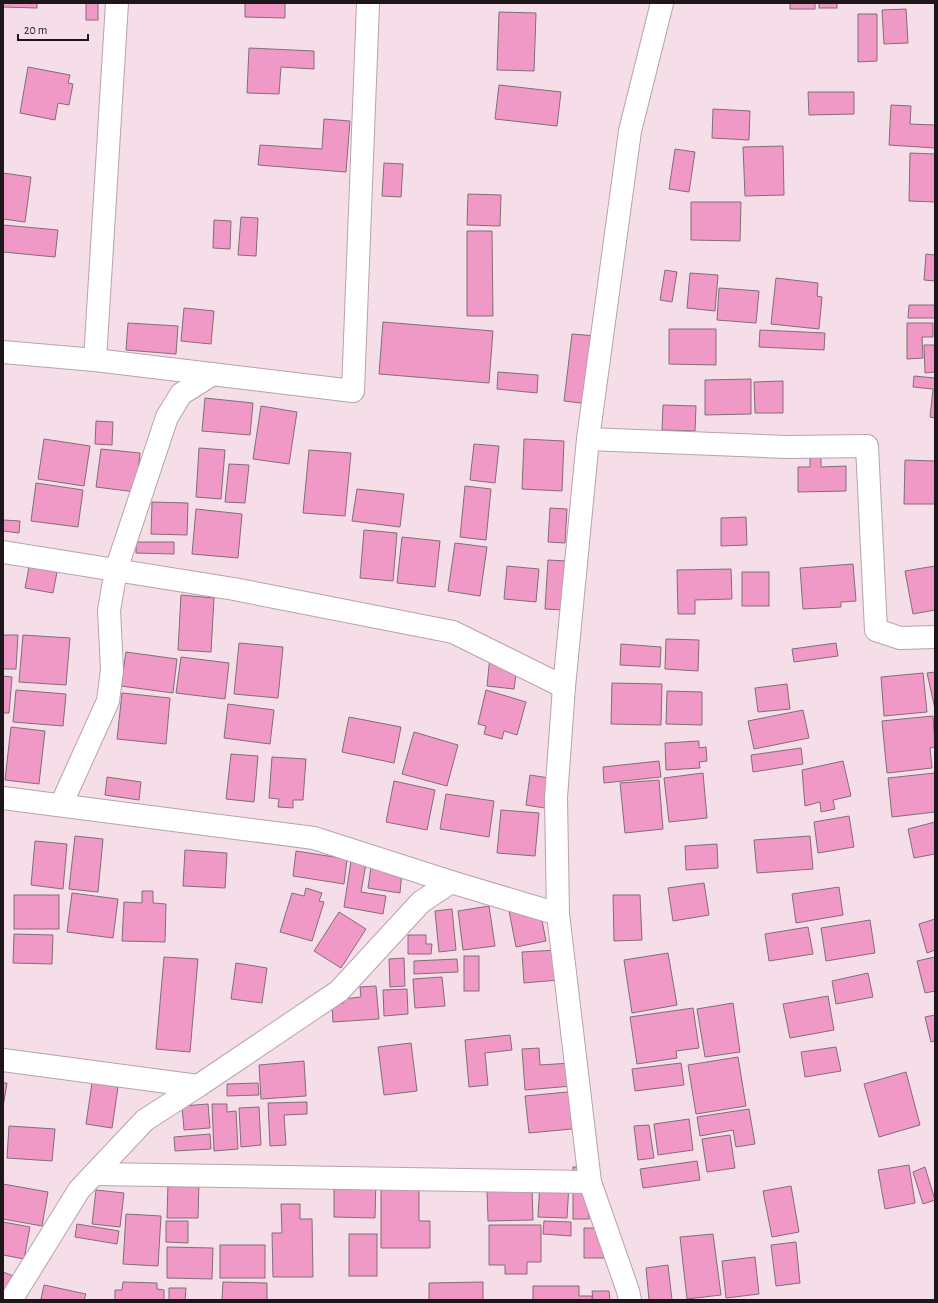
<svg xmlns="http://www.w3.org/2000/svg" width="938" height="1303" font-family="'Alegreya Sans',sans-serif">
<style>
.building{fill:#f199c6;stroke:#826d77}
.lines{fill:none;stroke-linecap:round;stroke-linejoin:round}
.minor-casing{stroke:#b8a2ac;stroke-width:24}
.minor{stroke:#fff;stroke-width:22}
</style>
<rect width="100%" height="100%" fill="#f6dee9"/>
<!-- building -->
<g class="building">
<path d="M3,3H37V8L3,7Z"/>
<rect x="86" y="3" width="12" height="17"/>
<path d="M245,3H285V18L245,17Z"/>
<rect x="790" y="3" width="25" height="6"/>
<rect x="819" y="3" width="18" height="5"/>
<path d="M906,9L908,43L884,44L882,10Z"/>
<path d="M499,12L536,13L534,71L497,70Z"/>
<path d="M858,14H877V61L858,62Z"/>
<path d="M249,48L314,51V69L281,67L279,94L247,93Z"/>
<path d="M28,67L70,75L68,83L73,84L69,105L58,103L55,120L20,113Z"/>
<path d="M499,85L561,92L557,126L495,119Z"/>
<path d="M808,92H854V114L809,115Z"/>
<path d="M891,105L911,106L910,124L935,125V148L889,145Z"/>
<path d="M713,109L750,111L749,140L712,138Z"/>
<path d="M324,119L350,121L346,172L258,165L260,145L322,149Z"/>
<path d="M783,146L784,195L745,196L743,147Z"/>
<path d="M675,149L695,152L689,192L669,189Z"/>
<path d="M910,153L935,154V202L909,201Z"/>
<path d="M384,163L403,164L401,197L382,196Z"/>
<path d="M3,173L31,177L25,222L3,219Z"/>
<path d="M468,194L501,195L500,226L467,225Z"/>
<path d="M691,202H741L740,241L691,240Z"/>
<path d="M241,217L258,218L256,256L238,255Z"/>
<path d="M214,220L231,221L230,249L213,248Z"/>
<path d="M3,225L58,230L55,257L3,252Z"/>
<path d="M467,231H492L493,316H467Z"/>
<path d="M926,254L935,255V281L924,280Z"/>
<path d="M665,270L677,272L672,302L660,300Z"/>
<path d="M690,273L718,275L715,311L687,308Z"/>
<path d="M776,278L818,283L817,296L822,297L819,329L771,324Z"/>
<path d="M719,288L759,291L756,323L717,320Z"/>
<path d="M909,305H935V318H908Z"/>
<path d="M184,308L214,311L211,344L181,341Z"/>
<path d="M383,322L493,331L489,383L379,374Z"/>
<path d="M128,323L178,326L176,354L126,350Z"/>
<path d="M907,323H933V337H922L923,358L907,359Z"/>
<path d="M669,329H716V365L669,364Z"/>
<path d="M760,330L825,333L824,350L759,347Z"/>
<path d="M572,334L597,336L589,404L564,401Z"/>
<path d="M924,345H935V372L925,373Z"/>
<path d="M498,372L538,375L537,393L497,389Z"/>
<path d="M914,376L935,378V418L930,417L933,389L913,387Z"/>
<path d="M751,379V414L705,415V380Z"/>
<path d="M783,381V413H755L754,382Z"/>
<path d="M205,398L253,403L250,435L202,431Z"/>
<path d="M663,405L696,406L695,431L662,430Z"/>
<path d="M261,406L297,412L289,464L253,459Z"/>
<path d="M96,421L113,422L112,445L95,444Z"/>
<path d="M44,439L90,446L84,486L38,479Z"/>
<path d="M524,439L564,441L562,491L522,489Z"/>
<path d="M474,444L499,446L495,483L470,480Z"/>
<path d="M199,448L225,450L221,499L196,497Z"/>
<path d="M101,449L140,453L136,492L96,487Z"/>
<path d="M309,450L351,453L345,516L303,513Z"/>
<path d="M810,457H821V467L846,466V491L798,492V467H810Z"/>
<path d="M905,460L935,461V504H904Z"/>
<path d="M229,464L249,465L245,503L225,502Z"/>
<path d="M36,483L83,490L78,527L31,521Z"/>
<path d="M465,486L491,489L486,540L460,537Z"/>
<path d="M357,489L404,494L400,527L352,521Z"/>
<path d="M152,502L188,503L187,535L151,534Z"/>
<path d="M550,508L567,509L565,543L548,542Z"/>
<path d="M196,509L242,514L238,558L192,554Z"/>
<path d="M746,517L747,545L721,546V518Z"/>
<path d="M3,520L20,521L19,533L3,531Z"/>
<path d="M364,530L397,533L393,581L360,578Z"/>
<path d="M402,537L440,541L435,587L397,583Z"/>
<path d="M136,542H174V554L136,553Z"/>
<path d="M455,543L487,547L480,596L448,591Z"/>
<path d="M548,560L567,561L564,610L545,609Z"/>
<path d="M853,564L856,601L841,602V607L803,609L800,568Z"/>
<path d="M507,566L539,569L536,602L504,599Z"/>
<path d="M935,566V610L913,614L905,571Z"/>
<path d="M29,567L57,572L53,593L25,588Z"/>
<path d="M731,569L732,599L695,600V614H678L677,570Z"/>
<rect x="742" y="572" width="27" height="34"/>
<path d="M181,595L214,598L211,652L178,650Z"/>
<path d="M3,635H18L16,669H3Z"/>
<path d="M23,635L70,638L66,685L19,682Z"/>
<path d="M666,639L699,640L698,671L665,669Z"/>
<path d="M239,643L283,647L278,698L234,694Z"/>
<path d="M836,643L838,656L794,662L792,649Z"/>
<path d="M621,644L661,647L660,667L620,665Z"/>
<path d="M126,652L177,659L173,693L121,686Z"/>
<path d="M490,656L518,660L514,689L487,686Z"/>
<path d="M181,657L229,663L225,699L176,693Z"/>
<path d="M935,672V709L927,673Z"/>
<path d="M923,673L927,712L884,716L881,677Z"/>
<path d="M3,676L12,677L9,713H3Z"/>
<path d="M612,683L662,684L661,725L611,724Z"/>
<path d="M787,684L790,709L758,712L755,688Z"/>
<path d="M16,690L66,694L63,726L13,722Z"/>
<path d="M486,690L526,702L517,735L504,731L502,739L484,734L486,726L478,724Z"/>
<path d="M667,691L702,692V725L666,724Z"/>
<path d="M122,693L170,698L166,744L117,739Z"/>
<path d="M228,704L274,710L270,744L224,738Z"/>
<path d="M803,710L809,738L754,749L748,721Z"/>
<path d="M933,716L935,747L930,748L932,768L887,773L882,721Z"/>
<path d="M349,717L401,727L394,763L342,752Z"/>
<path d="M11,727L45,731L39,784L5,780Z"/>
<path d="M414,732L458,745L447,786L402,774Z"/>
<path d="M699,741V748L706,747L707,761L699,762L700,768L666,770L665,743Z"/>
<path d="M801,748L803,764L753,772L751,755Z"/>
<path d="M231,754L258,756L254,802L226,799Z"/>
<path d="M272,757L306,759L303,800H293V808L278,807L279,799L269,798Z"/>
<path d="M659,761L661,777L604,783L603,767Z"/>
<path d="M843,761L851,796L833,800L835,809L821,812L820,802L805,806L802,770Z"/>
<path d="M703,773L707,818L669,822L664,778Z"/>
<path d="M935,773V812L892,817L888,778Z"/>
<path d="M530,775L549,778L545,808L526,805Z"/>
<path d="M107,777L141,782L139,800L105,795Z"/>
<path d="M659,780L663,829L625,833L620,783Z"/>
<path d="M394,781L435,790L427,830L386,822Z"/>
<path d="M446,794L494,801L489,837L440,829Z"/>
<path d="M501,810L539,813L535,856L497,853Z"/>
<path d="M849,816L854,847L818,853L814,822Z"/>
<path d="M935,822V854L914,858L908,829Z"/>
<path d="M75,836L103,839L98,892L69,889Z"/>
<path d="M810,836L813,869L757,873L754,840Z"/>
<path d="M35,841L67,844L63,889L31,885Z"/>
<path d="M717,844L718,868L686,870L685,846Z"/>
<path d="M185,850L227,853L225,888L183,886Z"/>
<path d="M296,851L347,859L344,884L293,876Z"/>
<path d="M351,861L366,863L361,892L386,896L383,914L344,907Z"/>
<path d="M371,867L402,871L400,893L368,888Z"/>
<path d="M704,883L709,915L673,921L668,888Z"/>
<path d="M839,887L843,915L796,923L792,894Z"/>
<path d="M306,888L322,893L319,901L324,902L312,941L280,932L292,893L304,896Z"/>
<path d="M142,891H153V903L166,904L165,942L122,941L124,902L142,903Z"/>
<path d="M72,893L118,899L113,938L67,932Z"/>
<rect x="14" y="895" width="45" height="34"/>
<path d="M613,895H640L642,940L614,941Z"/>
<path d="M539,905L546,941L516,947L509,911Z"/>
<path d="M489,906L495,946L463,950L458,911Z"/>
<path d="M452,909L456,950L439,952L435,911Z"/>
<path d="M339,912L366,929L341,968L314,951Z"/>
<path d="M935,919V950L927,953L919,924Z"/>
<path d="M870,920L875,953L826,961L821,928Z"/>
<path d="M808,927L813,954L769,961L765,934Z"/>
<path d="M14,934L53,935L52,964L13,963Z"/>
<path d="M408,935H426V944H432L431,954H408Z"/>
<path d="M557,950L559,980L524,983L522,952Z"/>
<path d="M668,953L677,1005L632,1013L624,960Z"/>
<rect x="464" y="956" width="15" height="35"/>
<path d="M164,957L198,959L190,1052L156,1049Z"/>
<path d="M935,957V991L925,993L917,961Z"/>
<path d="M404,958L405,986L390,987L389,959Z"/>
<path d="M457,959L458,972L414,974V961Z"/>
<path d="M236,963L267,968L262,1003L231,999Z"/>
<path d="M868,973L873,997L836,1004L832,981Z"/>
<path d="M442,977L445,1006L415,1008L413,979Z"/>
<path d="M376,986L379,1019L333,1022L332,1004L344,1003L343,999L361,997L360,987Z"/>
<path d="M407,989L408,1014L384,1016L383,990Z"/>
<path d="M828,996L834,1030L790,1038L783,1004Z"/>
<path d="M733,1003L740,1052L705,1057L697,1009Z"/>
<path d="M693,1008L699,1048L676,1051L677,1058L637,1064L630,1017Z"/>
<path d="M935,1015V1041L931,1042L925,1017Z"/>
<path d="M510,1035L512,1050L485,1053L488,1085L469,1087L465,1040Z"/>
<path d="M411,1043L417,1091L384,1095L378,1047Z"/>
<path d="M836,1047L841,1071L805,1077L801,1052Z"/>
<path d="M539,1048L540,1065L571,1063L572,1086L525,1090L522,1049Z"/>
<path d="M738,1057L746,1106L696,1114L688,1065Z"/>
<path d="M304,1061L306,1096L261,1099L259,1065Z"/>
<path d="M681,1063L684,1085L635,1091L632,1069Z"/>
<path d="M906,1072L920,1125L879,1137L864,1084Z"/>
<path d="M3,1083H7L3,1107Z"/>
<path d="M92,1083L118,1087L112,1128L86,1124Z"/>
<path d="M258,1083L259,1095L227,1096V1084Z"/>
<path d="M578,1091L582,1128L529,1133L525,1096Z"/>
<path d="M307,1102V1114L284,1115L286,1145L270,1146L268,1103Z"/>
<path d="M208,1104L210,1128L184,1130L182,1106Z"/>
<path d="M212,1104H227V1112L236,1111L238,1149L214,1151Z"/>
<path d="M259,1107L261,1145L241,1147L239,1108Z"/>
<path d="M749,1109L755,1144L736,1147L733,1130L700,1136L697,1117Z"/>
<path d="M689,1119L693,1150L658,1155L654,1124Z"/>
<path d="M649,1125L654,1158L638,1160L634,1126Z"/>
<path d="M9,1126L55,1129L52,1161L7,1158Z"/>
<path d="M210,1134L211,1149L175,1151L174,1137Z"/>
<path d="M730,1135L735,1168L707,1172L702,1139Z"/>
<path d="M697,1161L700,1180L643,1188L640,1169Z"/>
<path d="M909,1165L915,1203L885,1209L878,1170Z"/>
<rect x="573" y="1167" width="16" height="52"/>
<path d="M925,1167L935,1200L923,1204L913,1172Z"/>
<path d="M334,1177H376L375,1218L334,1217Z"/>
<path d="M381,1179H419V1221H430V1248H381Z"/>
<path d="M168,1182H199L198,1218H167Z"/>
<path d="M540,1182L569,1184L567,1218L538,1217Z"/>
<path d="M3,1184L48,1192L42,1226L3,1219Z"/>
<path d="M791,1186L799,1232L772,1237L763,1191Z"/>
<path d="M532,1188L533,1220L488,1221L487,1190Z"/>
<path d="M96,1190L124,1193L120,1227L92,1224Z"/>
<path d="M281,1204H300V1219H312L313,1277H273L272,1233H282Z"/>
<path d="M126,1214L161,1216L158,1266L123,1264Z"/>
<path d="M166,1221H188V1243L166,1242Z"/>
<path d="M544,1221L571,1222V1236L543,1234Z"/>
<path d="M3,1222L30,1227L24,1259L3,1255Z"/>
<path d="M77,1224L119,1231L117,1244L75,1237Z"/>
<path d="M489,1225H541V1262H527V1274H505V1265H489Z"/>
<path d="M584,1228H604L605,1258H584Z"/>
<rect x="349" y="1234" width="28" height="42"/>
<path d="M713,1234L721,1295L687,1299L680,1237Z"/>
<path d="M796,1242L800,1283L776,1286L771,1245Z"/>
<rect x="220" y="1245" width="45" height="33"/>
<path d="M167,1247L213,1248L212,1279L167,1278Z"/>
<path d="M755,1257L759,1294L726,1298L722,1261Z"/>
<path d="M668,1265L672,1300H649L646,1268Z"/>
<path d="M3,1272L16,1277L11,1291L3,1288Z"/>
<path d="M123,1282L157,1283V1289L164,1290V1300H115V1290H122Z"/>
<path d="M223,1282L267,1283V1300H222Z"/>
<path d="M483,1282V1300H429V1283Z"/>
<path d="M44,1285L86,1294L84,1300H47L41,1299Z"/>
<path d="M533,1286H579V1296H592V1300H533Z"/>
<path d="M169,1288H186L185,1300H169Z"/>
<path d="M592,1291H609L610,1300H593Z"/>
</g>
<g class="lines">
<defs>
<g id="minor">
<path d="M3,352L95,360L353,391L368,3"/>
<path d="M95,360L117,3"/>
<path d="M588,439L786,447L867,446L876,630L900,638L935,637"/>
<path d="M3,552L234,589L453,632L564,687"/>
<path d="M3,798L314,838L451,882L558,914"/>
<path d="M61,805L108,701L112,670L109,610L116,570L167,417L181,394L213,374"/>
<path d="M3,1060L198,1086"/>
<path d="M94,1174L590,1182"/>
<path d="M11,1300L79,1190L145,1120L198,1086L339,991L421,902L451,882"/>
<path d="M630,1300L628,1291L590,1182L558,914L556,798L564,687L588,439L630,131L662,3"/>
</g>
</defs>
<!-- minor casing -->
<use href="#minor" class="minor-casing"/>
<!-- minor -->
<use href="#minor" class="minor"/>
</g>
<!-- border -->
<rect width="938" height="1303" fill="none" stroke="#1e161a" stroke-width="8"/>
<!-- scale -->
<path d="M18 34v6h70v-6" fill="none" stroke="#1e161a" stroke-width="2"/>
<text x="24" y="34" font-size="12" fill="#1e161a" stroke="#f6dee9" stroke-width="3" paint-order="stroke">20 m</text>
</svg>
